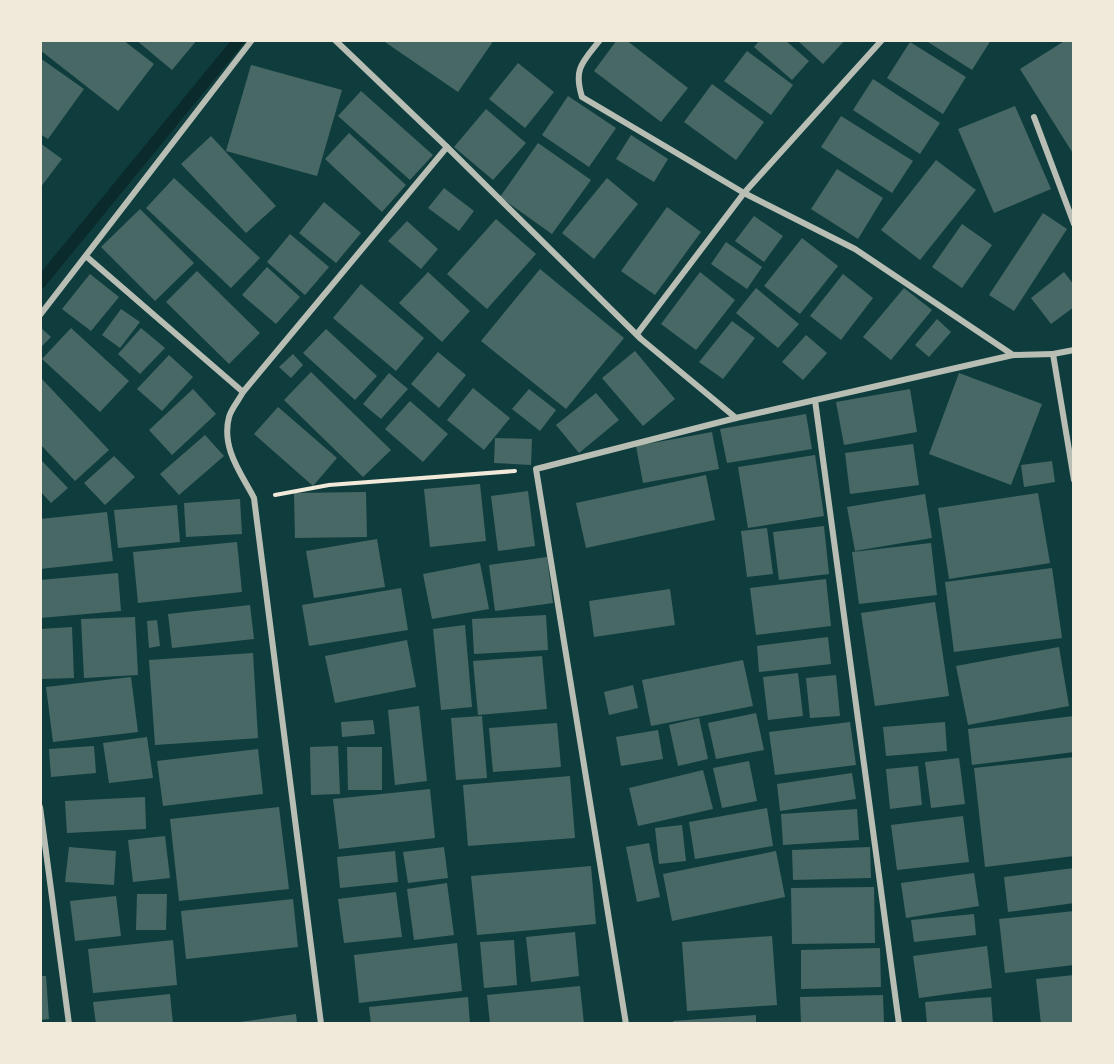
<svg xmlns="http://www.w3.org/2000/svg" width="1114" height="1064" font-family="Manrope,sans-serif">
<style>
.lines{fill:none;stroke-linecap:round;stroke-linejoin:round}
.stream{stroke:#0a2a2b;stroke-width:12}
.building{fill:#486865}
.path{stroke:#f1e9da;stroke-width:4}
.minor{stroke:#b8beb3;stroke-width:6}
</style>
<rect width="100%" height="100%" fill="#0f3d3e"/>
<g class="lines">
<!-- stream -->
<path class="stream" d="M40,283L239,40"/>
</g>
<!-- building -->
<g class="building">
<path d="M44,40H123L154,64L118,111L40,50V45Z"/>
<path d="M136,40H197L172,70Z"/>
<path d="M382,40H494L458,92Z"/>
<path d="M617,40H626L688,88L661,122L594,71Z"/>
<path d="M760,40H785L809,61L792,80L754,47Z"/>
<path d="M797,40H845L823,64Z"/>
<path d="M929,40H991L972,70L928,42Z"/>
<path d="M1066,40H1074V155L1020,69Z"/>
<path d="M910,42L966,77L943,114L887,78Z"/>
<path d="M747,51L793,85L771,115L724,81Z"/>
<path d="M40,58L84,89L48,139L40,134Z"/>
<path d="M518,63L554,92L525,128L489,99Z"/>
<path d="M251,65L342,90L317,176L226,151Z"/>
<path d="M873,79L940,123L920,154L853,110Z"/>
<path d="M712,84L764,122L736,160L684,122Z"/>
<path d="M361,91L433,155L410,180L338,116Z"/>
<path d="M568,96L616,128L589,167L542,135Z"/>
<path d="M1015,106L1051,189L994,213L958,129Z"/>
<path d="M486,109L526,143L493,180L454,147Z"/>
<path d="M841,116L913,161L892,193L821,147Z"/>
<path d="M349,133L406,185L382,212L325,159Z"/>
<path d="M631,135L668,159L654,182L616,159Z"/>
<path d="M211,136L276,206L246,233L181,164Z"/>
<path d="M40,143L62,159L40,188Z"/>
<path d="M538,143L591,180L552,234L500,197Z"/>
<path d="M936,160L976,190L920,260L881,230Z"/>
<path d="M837,169L883,198L858,239L811,209Z"/>
<path d="M174,178L260,258L231,288L146,208Z"/>
<path d="M607,178L638,204L594,259L562,233Z"/>
<path d="M444,188L474,211L459,231L428,208Z"/>
<path d="M324,202L361,233L336,263L299,233Z"/>
<path d="M667,207L701,232L655,295L621,271Z"/>
<path d="M140,209L194,263L155,301L101,247Z"/>
<path d="M1043,213L1067,229L1014,311L989,295Z"/>
<path d="M754,216L783,236L764,262L735,241Z"/>
<path d="M496,219L536,254L487,309L447,274Z"/>
<path d="M407,221L438,249L421,269L388,241Z"/>
<path d="M962,224L992,245L962,288L932,267Z"/>
<path d="M290,234L329,267L305,295L267,262Z"/>
<path d="M802,238L838,266L800,314L764,286Z"/>
<path d="M726,242L762,267L747,289L711,264Z"/>
<path d="M267,267L300,297L276,324L242,295Z"/>
<path d="M540,269L624,338L566,409L481,341Z"/>
<path d="M197,271L260,333L229,364L166,302Z"/>
<path d="M428,272L470,311L442,342L399,303Z"/>
<path d="M700,272L735,300L696,350L661,324Z"/>
<path d="M1064,272L1074,285V307L1051,324L1031,298Z"/>
<path d="M90,274L119,297L91,331L62,309Z"/>
<path d="M843,274L873,298L841,340L810,316Z"/>
<path d="M361,284L424,338L396,371L333,318Z"/>
<path d="M756,288L799,324L778,348L736,313Z"/>
<path d="M904,288L932,310L891,360L863,337Z"/>
<path d="M121,309L140,322L120,348L102,335Z"/>
<path d="M937,319L951,332L929,357L915,345Z"/>
<path d="M732,321L755,338L723,379L699,362Z"/>
<path d="M40,327L51,337L40,348Z"/>
<path d="M71,328L129,381L100,412L42,359Z"/>
<path d="M141,328L165,348L140,374L118,354Z"/>
<path d="M326,329L377,376L355,400L303,353Z"/>
<path d="M806,335L827,353L803,380L782,362Z"/>
<path d="M635,351L675,399L643,426L602,378Z"/>
<path d="M438,352L466,375L439,408L411,384Z"/>
<path d="M293,354L303,365L291,378L279,367Z"/>
<path d="M169,355L193,377L162,411L137,389Z"/>
<path d="M311,372L391,450L363,477L284,400Z"/>
<path d="M389,373L408,389L381,419L363,404Z"/>
<path d="M959,373L1042,404L1011,485L929,454Z"/>
<path d="M40,377L109,450L75,481L40,444Z"/>
<path d="M473,388L510,418L484,450L447,420Z"/>
<path d="M193,389L216,414L172,455L149,430Z"/>
<path d="M529,389L556,410L540,431L512,409Z"/>
<path d="M910,389L917,432L844,445L836,402Z"/>
<path d="M596,393L619,420L579,453L556,425Z"/>
<path d="M410,401L448,434L423,462L385,429Z"/>
<path d="M278,407L337,458L313,486L254,434Z"/>
<path d="M806,414L812,449L727,463L720,429Z"/>
<path d="M712,432L719,469L643,483L636,446Z"/>
<path d="M205,435L224,456L179,495L160,474Z"/>
<path d="M495,438L532,439L531,465L494,463Z"/>
<path d="M913,444L919,485L850,494L845,453Z"/>
<path d="M815,455L824,516L748,528L738,467Z"/>
<path d="M114,456L135,477L105,505L84,483Z"/>
<path d="M40,459L68,488L51,503L40,491Z"/>
<path d="M1052,461L1055,482L1024,487L1021,465Z"/>
<path d="M706,475L715,520L586,548L576,503Z"/>
<path d="M480,484L486,541L430,547L424,489Z"/>
<path d="M528,491L535,546L498,551L491,496Z"/>
<path d="M366,492L367,537L295,538L294,493Z"/>
<path d="M1038,493L1050,563L949,579L938,508Z"/>
<path d="M925,494L932,538L855,551L847,507Z"/>
<path d="M240,499L242,534L186,537L184,503Z"/>
<path d="M177,505L180,542L118,548L114,510Z"/>
<path d="M107,512L113,561L40,569V519Z"/>
<path d="M824,526L829,574L779,580L773,532Z"/>
<path d="M767,528L773,574L747,577L741,531Z"/>
<path d="M377,539L385,587L314,598L306,551Z"/>
<path d="M237,542L242,592L138,603L133,552Z"/>
<path d="M931,543L937,595L859,604L852,552Z"/>
<path d="M547,557L553,603L495,611L489,565Z"/>
<path d="M480,563L489,609L432,619L423,574Z"/>
<path d="M1052,568L1062,638L954,652L945,582Z"/>
<path d="M118,573L121,611L40,618V580Z"/>
<path d="M826,579L831,626L756,635L750,588Z"/>
<path d="M401,588L408,630L309,646L302,605Z"/>
<path d="M670,589L675,625L594,637L589,601Z"/>
<path d="M935,602L949,696L875,706L861,613Z"/>
<path d="M250,605L254,639L172,648L168,614Z"/>
<path d="M546,615L548,650L474,654L472,619Z"/>
<path d="M135,617L138,675L84,678L81,619Z"/>
<path d="M157,620L160,646L149,648L147,621Z"/>
<path d="M465,625L472,707L441,710L433,629Z"/>
<path d="M72,627L74,678L40,679V629Z"/>
<path d="M828,637L831,664L759,672L757,646Z"/>
<path d="M407,640L416,687L335,703L325,656Z"/>
<path d="M1059,647L1069,706L968,725L956,666Z"/>
<path d="M253,653L258,738L155,745L149,660Z"/>
<path d="M542,656L547,709L478,715L473,661Z"/>
<path d="M743,660L753,706L651,726L642,680Z"/>
<path d="M798,673L803,716L768,720L763,677Z"/>
<path d="M836,675L840,716L810,718L806,678Z"/>
<path d="M131,677L138,732L53,742L46,687Z"/>
<path d="M633,685L638,708L609,715L604,692Z"/>
<path d="M419,706L427,781L395,785L388,710Z"/>
<path d="M756,713L764,750L716,759L708,723Z"/>
<path d="M482,716L487,778L456,780L451,718Z"/>
<path d="M1074,716V752L972,765L968,729Z"/>
<path d="M699,718L708,759L678,766L669,725Z"/>
<path d="M373,720L375,734L342,737L341,722Z"/>
<path d="M850,722L856,765L775,775L769,732Z"/>
<path d="M945,722L947,751L886,756L883,727Z"/>
<path d="M557,723L561,767L493,772L489,728Z"/>
<path d="M658,730L663,759L621,766L616,737Z"/>
<path d="M147,737L153,778L109,783L103,743Z"/>
<path d="M94,746L96,773L51,777L49,749Z"/>
<path d="M338,746L340,794L311,795L310,747Z"/>
<path d="M347,747H382V790H348Z"/>
<path d="M258,749L263,794L163,806L157,761Z"/>
<path d="M1074,757V856L985,867L974,768Z"/>
<path d="M959,758L965,804L931,808L925,762Z"/>
<path d="M749,761L757,801L722,808L713,768Z"/>
<path d="M918,766L922,805L890,809L886,769Z"/>
<path d="M703,770L713,809L638,826L629,788Z"/>
<path d="M852,773L856,799L780,811L777,784Z"/>
<path d="M570,776L575,838L468,846L463,785Z"/>
<path d="M430,789L435,838L339,849L333,799Z"/>
<path d="M145,797L146,829L67,833L65,801Z"/>
<path d="M279,807L289,889L179,901L170,819Z"/>
<path d="M767,808L773,846L695,859L689,822Z"/>
<path d="M857,809L859,840L783,845L781,814Z"/>
<path d="M963,816L969,862L897,870L891,825Z"/>
<path d="M682,825L686,861L659,864L655,828Z"/>
<path d="M165,836L170,878L133,882L128,840Z"/>
<path d="M649,843L660,897L637,902L626,847Z"/>
<path d="M69,847L116,851L114,885L65,882Z"/>
<path d="M444,847L448,878L408,883L403,852Z"/>
<path d="M870,847L871,878L793,880L792,850Z"/>
<path d="M395,851L398,882L340,888L337,857Z"/>
<path d="M776,851L785,897L672,921L663,874Z"/>
<path d="M591,866L596,924L477,935L471,876Z"/>
<path d="M1074,868V903L1008,912L1004,877Z"/>
<path d="M974,873L979,906L906,918L901,883Z"/>
<path d="M447,883L454,935L414,940L407,889Z"/>
<path d="M874,887L875,943L792,944L791,888Z"/>
<path d="M396,892L402,937L344,943L338,899Z"/>
<path d="M137,894H167L166,930H136Z"/>
<path d="M116,896L121,936L75,941L70,901Z"/>
<path d="M293,899L298,947L186,959L181,911Z"/>
<path d="M1074,911V965L1005,973L999,919Z"/>
<path d="M974,914L976,935L914,942L911,920Z"/>
<path d="M575,932L579,976L531,982L526,937Z"/>
<path d="M772,936L777,1005L687,1011L682,942Z"/>
<path d="M173,940L177,985L93,993L88,949Z"/>
<path d="M514,940L517,985L484,988L480,942Z"/>
<path d="M457,943L462,991L359,1003L354,955Z"/>
<path d="M987,946L992,988L919,998L913,956Z"/>
<path d="M880,948L881,987L801,989V950Z"/>
<path d="M1074,975V1024H1041L1036,979Z"/>
<path d="M40,976H46L49,1019L40,1020Z"/>
<path d="M580,986L584,1024H490L487,995Z"/>
<path d="M170,994L173,1024H96L93,1002Z"/>
<path d="M883,995L884,1024H801L800,997Z"/>
<path d="M468,997L470,1024H371L369,1007Z"/>
<path d="M991,997L993,1024H927L925,1002Z"/>
<path d="M296,1014L297,1024H240V1022Z"/>
<path d="M756,1015V1024H673V1021Z"/>
</g>
<g class="lines">
<!-- path -->
<path class="path" d="M275,495L329,485L515,471"/>
<!-- minor -->
<g class="minor">
<path d="M335,40L447,147L641,339L736,418"/>
<path d="M600,40C583,62 573,68 582,97L744,193L855,249L1013,355"/>
<path d="M1034,117L1074,224"/>
<path d="M87,257L243,392"/>
<path d="M40,315L252,40"/>
<path d="M637,334L744,193L882,40"/>
<path d="M1074,350L1053,354L1074,480"/>
<path d="M815,400L899,1024"/>
<path d="M40,807L69,1024"/>
<path d="M321,1024L254,498C241,473 221,448 229,417C231,409 239,400 243,392L447,147"/>
<path d="M626,1024L536,469L736,418L1013,355L1053,354"/>
</g>
</g>
<!-- border -->
<rect width="1114" height="1064" fill="none" stroke="#f1e9da" stroke-width="84"/>
</svg>
